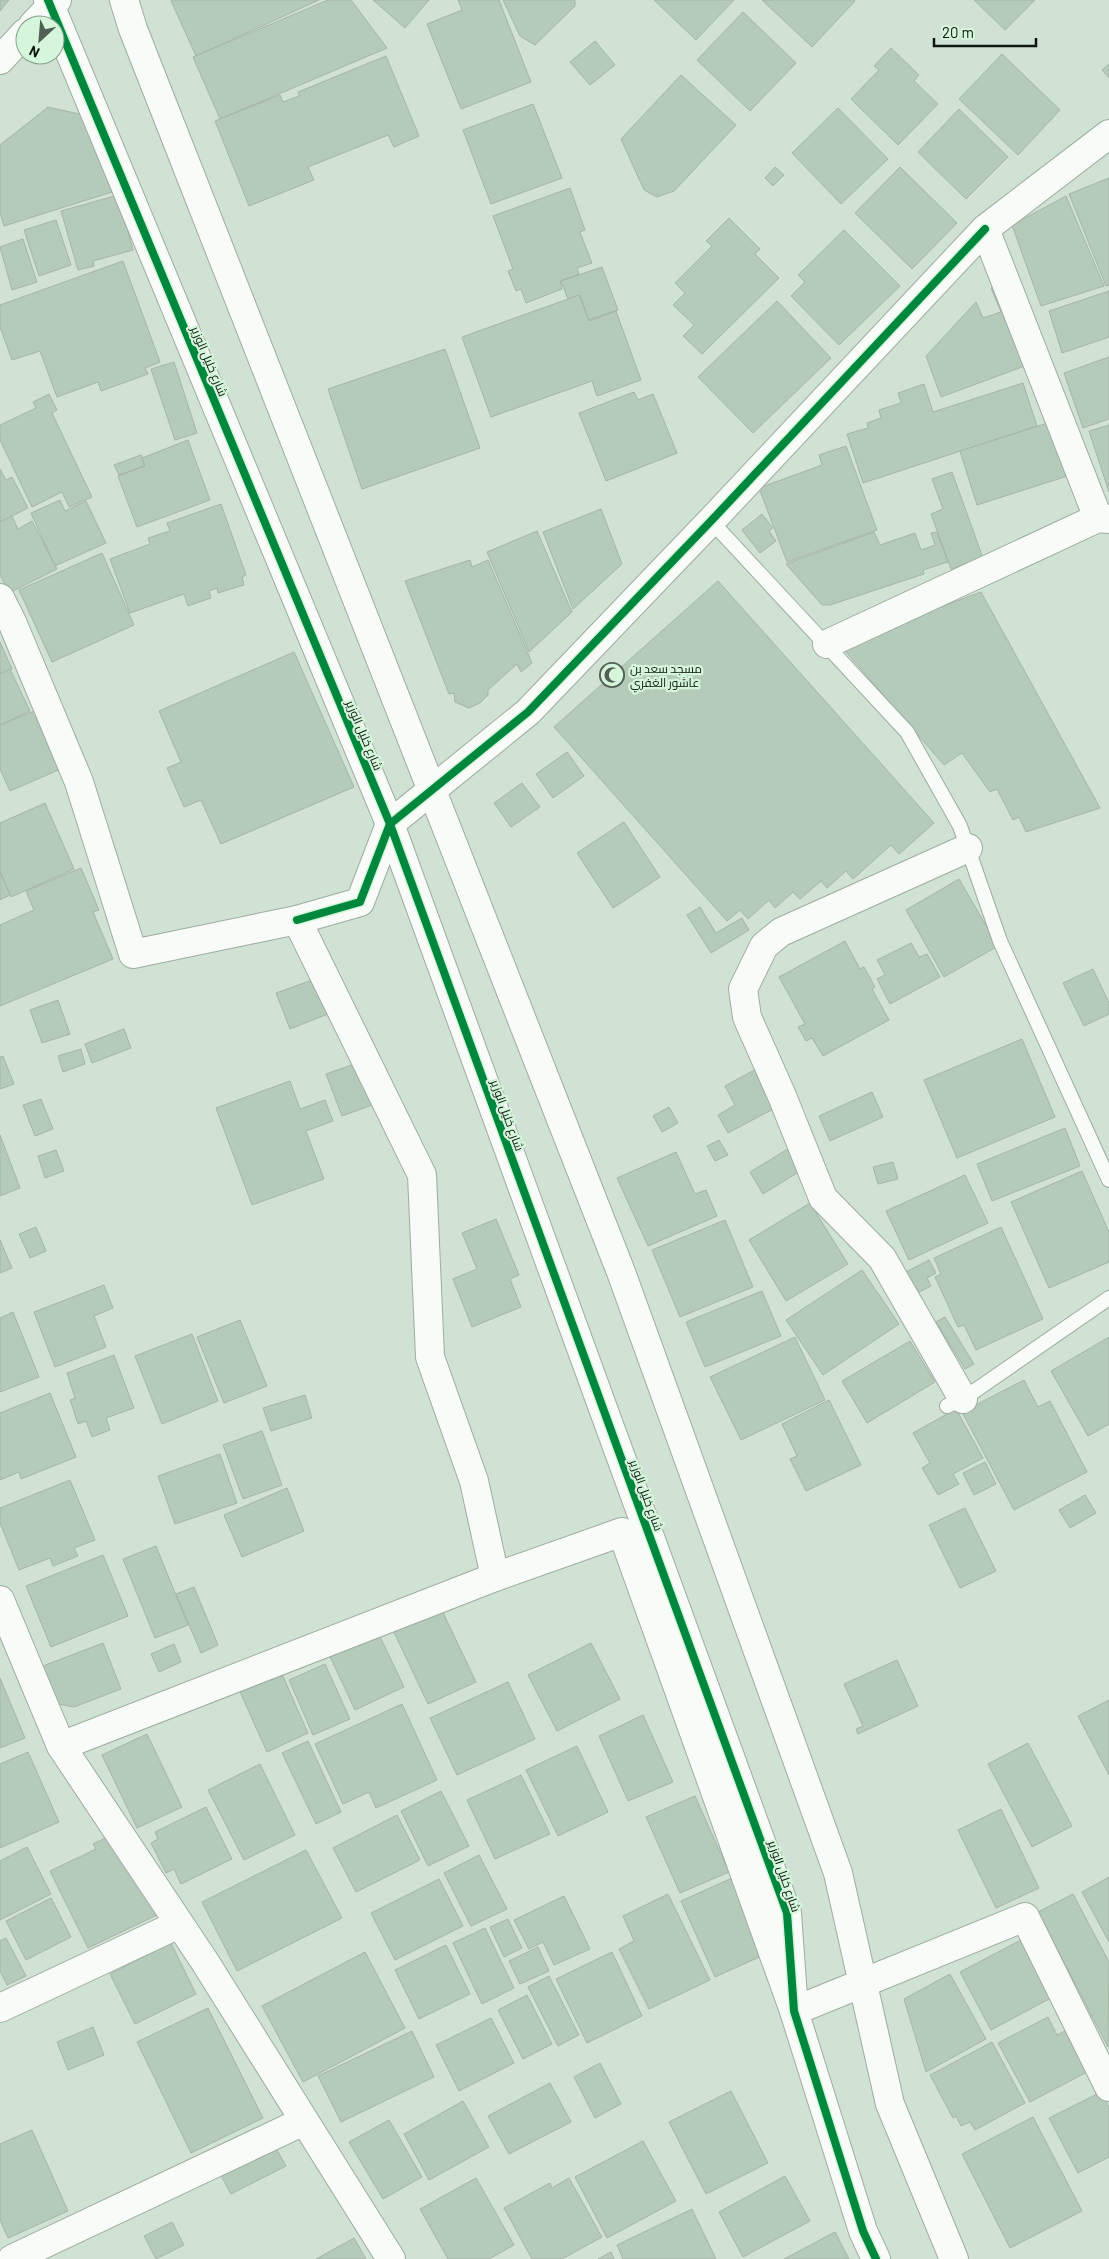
<svg xmlns="http://www.w3.org/2000/svg" width="1109" height="2259" viewBox="0 0 1109 2259" font-family="Barlow,Cairo,sans-serif">
  <style>
    .building { fill: #b5cbba; stroke: #a6b4a9 }
    .lines { fill: none; stroke-linecap: round; stroke-linejoin: round }
    .service-casing { stroke: #9eaca1; stroke-width: 16 }
    .minor-casing { stroke: #9eaca1; stroke-width: 30 }
    .tertiary-casing { stroke: #9eaca1; stroke-width: 30 }
    .service { stroke: #f8fbf8; stroke-width: 14 }
    .minor { stroke: #f8fbf8; stroke-width: 28 }
    .tertiary { stroke: #f8fbf8; stroke-width: 28 }
    .cycleway-casing { stroke: #d6f6dc; stroke-width: 11 }
    .cycleway { stroke: #00873e; stroke-width: 8 }
    .labels { text-anchor: middle; dominant-baseline: central; stroke-width: 4.5; stroke-linejoin: round; paint-order: stroke }
    .street-label { font-size: 12px; fill: #0c180f; stroke: #d6f6dc }
    .poi-label { font-size: 12px; fill: #0c180f; stroke: #d6f6dc; text-anchor: start }
  </style>
  <rect width="100%" height="100%" fill="#d0e2d3"/>
  <g class="building">
    <polygon points="0,0 9,0 0,11"/>
    <polygon points="172,0 319,0 196,56 171,1"/>
    <polygon points="328,0 351,0 387,48 220,119 193,57"/>
    <polygon points="373,0 429,0 405,28"/>
    <polygon points="458,0 499,0 531,82 461,109 427,24 462,10"/>
    <polygon points="503,0 575,0 575,6 535,45 520,36"/>
    <polygon points="654,0 734,0 696,40"/>
    <polygon points="762,0 854,0 855,1 812,47"/>
    <polygon points="974,0 1035,0 1005,30"/>
    <polygon points="743,12 796,63 750,111 697,60"/>
    <polygon points="595,41 615,65 590,85 570,62"/>
    <polygon points="891,48 919,75 914,81 938,104 898,145 851,99 879,70 874,66"/>
    <polygon points="1002,54 1060,110 1018,155 959,99"/>
    <polygon points="386,56 419,136 394,147 388,135 308,167 314,180 249,206 215,121 280,95 283,102 299,96 298,92"/>
    <polygon points="1109,64 1109,78 1102,70"/>
    <polygon points="681,75 736,125 674,191 657,197 644,190 621,139"/>
    <polygon points="533,104 562,178 491,204 463,130"/>
    <polygon points="48,107 88,116 112,192 4,226 0,213 0,145"/>
    <polygon points="838,108 888,159 841,204 792,153"/>
    <polygon points="959,109 1008,157 966,199 918,152"/>
    <polygon points="775,167 784,175 773,186 765,178"/>
    <polygon points="900,167 957,223 912,269 855,213"/>
    <polygon points="1109,178 1109,285 1106,286 1069,194"/>
    <polygon points="570,188 585,230 580,232 592,263 577,268 579,274 560,281 562,289 526,303 521,289 516,291 508,271 513,269 493,216"/>
    <polygon points="118,195 133,250 93,261 94,266 78,270 61,211"/>
    <polygon points="1066,196 1104,286 1041,306 1012,225"/>
    <polygon points="729,218 760,249 755,254 779,278 702,354 683,336 694,325 673,305 685,293 675,283 712,246 706,241"/>
    <polygon points="56,220 71,265 39,276 24,230"/>
    <polygon points="844,230 900,286 839,345 791,296 805,282 798,275"/>
    <polygon points="23,239 37,282 12,290 0,247"/>
    <polygon points="123,261 160,362 145,368 148,374 101,391 98,382 57,397 40,351 12,360 0,327 0,305"/>
    <polygon points="602,267 618,310 589,320 580,295 568,299 561,281"/>
    <polygon points="1003,284 1033,363 941,397 926,356 976,302 983,318 1001,312 991,288"/>
    <polygon points="1109,291 1109,337 1062,353 1049,311"/>
    <polygon points="579,295 589,321 616,311 641,380 597,396 592,381 491,417 462,337"/>
    <polygon points="777,301 831,358 753,433 698,377"/>
    <polygon points="445,349 480,448 362,489 328,389"/>
    <polygon points="1109,357 1109,419 1083,428 1064,373"/>
    <polygon points="174,362 197,433 175,440 151,369"/>
    <polygon points="1023,383 1037,426 863,483 847,434 868,428 867,423 881,418 879,410 901,403 898,393 924,384 933,412"/>
    <polygon points="634,392 638,400 653,394 677,453 606,481 579,413"/>
    <polygon points="49,394 57,410 52,413 92,497 69,507 62,492 32,507 0,440 0,425 36,408 33,402"/>
    <polygon points="1054,421 1077,473 977,505 960,451"/>
    <polygon points="1109,425 1109,492 1089,431"/>
    <polygon points="188,440 210,500 137,527 118,476 145,466 142,458"/>
    <polygon points="846,446 877,530 787,562 759,488 822,465 819,455"/>
    <polygon points="141,455 144,466 119,475 114,465"/>
    <polygon points="0,469 6,480 12,477 28,508 0,522"/>
    <polygon points="952,472 983,558 951,569 931,514 943,509 932,479"/>
    <polygon points="60,500 65,511 86,501 106,543 55,566 31,513"/>
    <polygon points="221,504 246,575 242,577 244,585 218,593 217,588 209,591 211,598 188,606 184,594 130,613 110,559 150,544 148,538 170,531 167,523"/>
    <polygon points="601,509 622,564 573,609 543,532"/>
    <polygon points="762,514 773,528 769,531 776,541 760,553 742,530"/>
    <polygon points="12,516 18,529 32,521 57,569 9,593 0,575 0,522"/>
    <polygon points="537,531 572,612 529,652 487,552"/>
    <polygon points="874,532 880,545 915,533 921,550 935,545 931,533 937,532 948,562 923,570 924,574 830,605 822,605 786,564"/>
    <polygon points="102,553 134,625 52,662 19,590"/>
    <polygon points="470,560 472,567 488,560 532,663 521,672 517,664 488,690 488,695 480,703 469,708 455,702 454,693 449,694 405,581"/>
    <polygon points="718,581 934,823 899,854 891,845 853,879 846,871 827,888 821,881 800,899 793,892 775,908 769,900 748,919 740,910 727,921 554,727"/>
    <polygon points="981,592 1100,808 1026,832 1019,817 1013,820 997,789 990,792 962,753 944,765 846,652 859,637"/>
    <polygon points="0,642 12,669 0,674"/>
    <polygon points="294,652 354,787 221,844 201,800 184,807 167,768 181,762 159,711"/>
    <polygon points="10,669 30,711 0,725 0,674"/>
    <polygon points="37,710 63,768 10,791 0,769 0,725"/>
    <polygon points="567,752 584,776 553,798 536,774"/>
    <polygon points="522,783 540,807 511,827 494,803"/>
    <polygon points="45,803 74,869 11,897 0,871 0,823"/>
    <polygon points="624,822 660,877 613,908 577,853"/>
    <polygon points="81,868 99,910 93,912 113,959 0,1006 0,925 34,910 26,891"/>
    <polygon points="0,872 10,895 0,900"/>
    <polygon points="959,879 998,946 944,977 906,910"/>
    <polygon points="700,907 716,933 742,918 749,930 711,953 687,915"/>
    <polygon points="845,941 860,969 864,967 875,987 872,989 889,1020 823,1056 812,1038 806,1041 798,1027 805,1024 779,977"/>
    <polygon points="911,943 919,957 927,954 940,977 890,1004 877,979 885,975 877,960"/>
    <polygon points="1093,969 1109,1003 1109,1014 1084,1026 1063,983"/>
    <polygon points="315,979 328,1014 290,1029 276,993"/>
    <polygon points="58,1000 70,1034 42,1043 30,1010"/>
    <polygon points="124,1029 131,1048 92,1063 85,1044"/>
    <polygon points="1022,1039 1055,1117 957,1158 924,1080"/>
    <polygon points="81,1049 85,1064 63,1072 58,1056"/>
    <polygon points="3,1056 14,1084 0,1089 0,1057"/>
    <polygon points="360,1062 375,1104 342,1116 326,1074"/>
    <polygon points="756,1069 777,1107 728,1133 718,1115 735,1105 725,1086"/>
    <polygon points="290,1081 300,1109 325,1100 333,1121 306,1131 324,1179 252,1205 216,1108"/>
    <polygon points="872,1092 883,1117 830,1141 819,1116"/>
    <polygon points="41,1099 53,1129 35,1136 23,1105"/>
    <polygon points="669,1107 678,1123 662,1132 653,1116"/>
    <polygon points="1065,1128 1080,1166 992,1201 977,1164"/>
    <polygon points="0,1135 20,1188 0,1196"/>
    <polygon points="719,1140 728,1155 715,1161 707,1146"/>
    <polygon points="791,1147 805,1168 763,1194 750,1172"/>
    <polygon points="56,1150 64,1171 45,1178 38,1156"/>
    <polygon points="676,1152 695,1194 706,1190 717,1216 648,1246 617,1178"/>
    <polygon points="893,1162 898,1179 878,1184 873,1167"/>
    <polygon points="1082,1171 1109,1232 1109,1262 1049,1288 1011,1202"/>
    <polygon points="965,1175 988,1223 909,1260 886,1211"/>
    <polygon points="810,1203 848,1264 786,1301 749,1240"/>
    <polygon points="496,1219 519,1275 510,1279 521,1307 472,1327 453,1279 477,1269 462,1233"/>
    <polygon points="725,1220 753,1287 680,1317 652,1250"/>
    <polygon points="36,1227 46,1251 30,1258 19,1234"/>
    <polygon points="1001,1227 1043,1319 976,1350 964,1325 958,1327 935,1277 941,1274 934,1258"/>
    <polygon points="0,1240 12,1268 0,1273"/>
    <polygon points="929,1260 936,1273 927,1278 931,1286 913,1295 902,1274"/>
    <polygon points="862,1270 899,1324 823,1375 786,1320"/>
    <polygon points="104,1285 113,1308 94,1316 106,1347 55,1367 34,1312"/>
    <polygon points="762,1291 781,1336 705,1367 686,1322"/>
    <polygon points="13,1312 39,1377 0,1392 0,1318"/>
    <polygon points="945,1317 974,1364 965,1369 936,1322"/>
    <polygon points="240,1320 267,1386 224,1403 197,1337"/>
    <polygon points="192,1334 218,1401 162,1424 135,1356"/>
    <polygon points="795,1337 825,1400 741,1440 710,1377"/>
    <polygon points="1109,1337 1109,1424 1088,1436 1051,1371"/>
    <polygon points="910,1341 935,1382 867,1423 842,1381"/>
    <polygon points="114,1355 134,1408 106,1418 110,1430 92,1437 86,1421 78,1424 70,1400 75,1398 67,1373"/>
    <polygon points="1024,1380 1038,1407 1050,1401 1087,1472 1014,1510 962,1412"/>
    <polygon points="50,1393 76,1457 21,1479 19,1472 0,1480 0,1413"/>
    <polygon points="305,1395 312,1418 271,1431 263,1408"/>
    <polygon points="829,1400 861,1465 806,1491 790,1459 797,1456 782,1424"/>
    <polygon points="956,1409 983,1458 953,1474 959,1484 938,1495 922,1468 930,1463 913,1433"/>
    <polygon points="262,1431 282,1485 243,1499 223,1445"/>
    <polygon points="220,1454 237,1503 175,1524 158,1476"/>
    <polygon points="985,1462 996,1484 974,1495 963,1473"/>
    <polygon points="70,1480 95,1540 74,1548 78,1556 53,1566 50,1558 19,1570 0,1523 0,1508"/>
    <polygon points="287,1488 304,1531 242,1557 224,1515"/>
    <polygon points="1085,1495 1096,1513 1070,1528 1059,1510"/>
    <polygon points="965,1508 996,1571 960,1588 929,1525"/>
    <polygon points="156,1546 188,1625 155,1638 123,1559"/>
    <polygon points="103,1555 128,1616 51,1647 26,1586"/>
    <polygon points="194,1587 218,1645 201,1653 176,1594"/>
    <polygon points="439,1604 476,1682 428,1704 391,1626"/>
    <polygon points="375,1626 404,1687 355,1710 326,1648"/>
    <polygon points="103,1643 121,1689 74,1707 58,1704 35,1669"/>
    <polygon points="591,1643 620,1699 557,1731 528,1675"/>
    <polygon points="174,1644 181,1662 159,1672 151,1654"/>
    <polygon points="897,1660 918,1706 858,1734 856,1729 863,1726 844,1684"/>
    <polygon points="325,1664 350,1719 313,1735 289,1680"/>
    <polygon points="282,1674 308,1733 267,1752 240,1692"/>
    <polygon points="0,1678 25,1738 0,1748"/>
    <polygon points="508,1682 535,1739 457,1775 430,1718"/>
    <polygon points="1109,1700 1109,1775 1078,1716"/>
    <polygon points="402,1704 437,1780 376,1808 369,1792 343,1804 315,1744"/>
    <polygon points="643,1715 673,1782 628,1801 599,1736"/>
    <polygon points="147,1734 182,1807 137,1828 102,1755"/>
    <polygon points="308,1741 341,1812 316,1824 282,1753"/>
    <polygon points="1028,1743 1072,1826 1032,1847 988,1764"/>
    <polygon points="577,1746 608,1812 558,1836 526,1770"/>
    <polygon points="28,1752 59,1822 0,1848 0,1764"/>
    <polygon points="260,1764 295,1835 244,1860 208,1790"/>
    <polygon points="521,1775 550,1834 495,1859 467,1800"/>
    <polygon points="441,1791 469,1846 428,1866 401,1811"/>
    <polygon points="695,1796 729,1872 680,1893 646,1817"/>
    <polygon points="206,1807 232,1859 181,1884 174,1869 166,1873 151,1843 158,1839 155,1832"/>
    <polygon points="1001,1809 1039,1888 996,1908 958,1830"/>
    <polygon points="397,1815 420,1860 356,1892 333,1848"/>
    <polygon points="109,1836 161,1913 88,1948 50,1871 96,1849 93,1844"/>
    <polygon points="27,1847 51,1894 0,1920 0,1861"/>
    <polygon points="306,1850 342,1918 237,1971 202,1902"/>
    <polygon points="479,1855 507,1909 471,1926 444,1873"/>
    <polygon points="1109,1877 1109,1942 1082,1892"/>
    <polygon points="732,1878 766,1954 715,1977 681,1901"/>
    <polygon points="439,1879 463,1926 395,1960 371,1913"/>
    <polygon points="668,1894 710,1980 649,2009 619,1949 634,1941 623,1916"/>
    <polygon points="1073,1894 1109,1962 1108,2047 1038,1912"/>
    <polygon points="564,1896 590,1949 554,1965 543,1942 529,1949 514,1920"/>
    <polygon points="51,1898 71,1937 26,1960 6,1921"/>
    <polygon points="508,1919 522,1948 504,1957 490,1927"/>
    <polygon points="485,1928 514,1988 482,2004 453,1943"/>
    <polygon points="6,1938 26,1976 7,1985 0,1971 0,1941"/>
    <polygon points="1021,1940 1051,1998 991,2030 960,1972"/>
    <polygon points="171,1943 196,1994 135,2024 110,1974"/>
    <polygon points="446,1945 470,1994 419,2019 395,1970"/>
    <polygon points="538,1947 549,1971 520,1984 509,1961"/>
    <polygon points="365,1952 405,2028 303,2082 262,2006"/>
    <polygon points="612,1952 642,2016 587,2043 556,1979"/>
    <polygon points="950,1974 986,2039 926,2072 904,1999"/>
    <polygon points="549,1976 579,2035 558,2046 528,1987"/>
    <polygon points="527,1995 552,2044 523,2059 498,2010"/>
    <polygon points="208,2008 263,2118 191,2153 137,2042"/>
    <polygon points="1048,2017 1057,2035 1067,2030 1089,2071 1030,2102 998,2043"/>
    <polygon points="491,2018 514,2063 459,2091 436,2045"/>
    <polygon points="93,2027 104,2055 68,2070 57,2042"/>
    <polygon points="412,2031 434,2077 341,2122 318,2076"/>
    <polygon points="992,2042 1025,2103 975,2130 970,2122 961,2126 956,2116 953,2118 930,2075"/>
    <polygon points="600,2063 621,2104 595,2118 574,2077"/>
    <polygon points="550,2083 571,2122 509,2154 488,2116"/>
    <polygon points="731,2091 768,2163 706,2194 669,2122"/>
    <polygon points="1101,2092 1109,2107 1109,2157 1078,2173 1049,2118"/>
    <polygon points="463,2101 489,2147 429,2180 404,2134"/>
    <polygon points="1033,2117 1082,2211 1010,2248 962,2154"/>
    <polygon points="389,2120 422,2177 383,2199 349,2142"/>
    <polygon points="32,2130 68,2211 8,2238 0,2220 0,2144"/>
    <polygon points="272,2141 286,2166 231,2194 218,2170"/>
    <polygon points="643,2141 676,2201 607,2238 575,2177"/>
    <polygon points="785,2176 810,2221 743,2257 719,2212"/>
    <polygon points="476,2178 514,2245 489,2259 448,2259 420,2209"/>
    <polygon points="569,2178 602,2237 562,2259 532,2259 504,2208 550,2183 552,2188"/>
    <polygon points="692,2209 716,2259 623,2259 617,2245"/>
    <polygon points="172,2222 184,2245 156,2259 144,2236"/>
    <polygon points="835,2232 849,2259 784,2259"/>
    <polygon points="354,2238 366,2259 316,2259"/>
    <polygon points="611,2252 614,2259 598,2259"/>
  </g>
  <g class="lines">
    <defs>
      <g id="service">
        <polyline points="711,521 907,732 960,826 1000,941 1109,1180"/>
        <polyline points="947,1406 963,1399 1109,1298"/>
      </g>
      <g id="minor">
        <polyline points="48,0 390,824 787,1913 794,2011 863,2231 876,2259"/>
        <polyline points="124,0 133,29 621,1272 838,1873 890,2104 954,2259"/>
        <polyline points="1098,518 985,229 1109,134"/>
        <polyline points="0,598 12,622 79,782 133,954 297,920 422,1175 430,1357 474,1481 495,1577"/>
        <polyline points="827,644 1098,518 1109,519"/>
        <polyline points="297,920 360,902 390,824 528,712 711,521 985,229"/>
        <polyline points="963,1399 882,1258 823,1198 782,1096 747,1017 743,989 764,946 781,932 968,848"/>
        <polyline points="0,1600 61,1746 205,1962 391,2259"/>
        <polyline points="61,1746 495,1577 622,1532 794,2011 1025,1917 1109,2087"/>
        <polyline points="0,2008 179,1924"/>
        <polyline points="12,2259 304,2121"/>
      </g>
      <g id="tertiary">
        <polyline points="33,25 57,0"/>
        <polyline points="0,60 25,33"/>
      </g>
    </defs>
    <use href="#service" class="service-casing"/>
    <use href="#minor" class="minor-casing"/>
    <use href="#tertiary" class="tertiary-casing"/>
    <use href="#service" class="service"/>
    <use href="#minor" class="minor"/>
    <use href="#tertiary" class="tertiary"/>
    <defs>
      <g id="cycleway">
        <polyline points="48,0 390,824 787,1913 794,2011 863,2231 876,2259"/>
        <polyline points="297,920 360,902 390,824 528,712 711,521 985,229"/>
      </g>
    </defs>
    <use href="#cycleway" class="cycleway-casing"/>
    <use href="#cycleway" class="cycleway"/>
  </g>
  <defs>
    <symbol id="mosque-ring" viewBox="-11 -11 22 22"><circle r="9.5" fill="#d6f6dc" stroke="#515f54" stroke-width="1.5"/><path d="M3.5-4.9A6 6 0 1 0 3.5 4.9A5 5 0 1 1 3.5-4.9Z" fill="#515f54"/></symbol>
  </defs>
  <g fill-rule="evenodd">
    <use href="#mosque-ring" x="598" y="661" width="28" height="28"/>
  </g>
  <g class="labels">
    <g class="street-label">
      <text transform="translate(210 361) rotate(67)">شارع خليل الوزير</text>
      <text transform="translate(365 735) rotate(67)">شارع خليل الوزير</text>
      <text transform="translate(508 1115) rotate(70)">شارع خليل الوزير</text>
      <text transform="translate(647 1495) rotate(70)">شارع خليل الوزير</text>
      <text transform="translate(785 1876) rotate(71)">شارع خليل الوزير</text>
    </g>
    <g class="poi-label">
      <text x="630" y="668">مسجد سعد بن<tspan x="630" dy="14">عاشور الغفري</tspan></text>
    </g>
  </g>
  <g transform="translate(40 40) rotate(206)"><circle r="24" fill="#d6f6dc" stroke="#859d8a"/>
  <path d="M0-4L9 19L0 12L-9 19Z" fill="#515f54"/>
  <text y="-8" font-size="14" font-weight="bold" text-anchor="middle" fill="#0c180f">N</text>
  </g>
  <path d="M934 38v8h102v-8" fill="none" stroke="#0c180f" stroke-width="2.5"/>
  <text x="942" y="38" font-size="15" fill="#0c180f" stroke="#d6f6dc" stroke-width="4" paint-order="stroke">20 m</text>
</svg>
